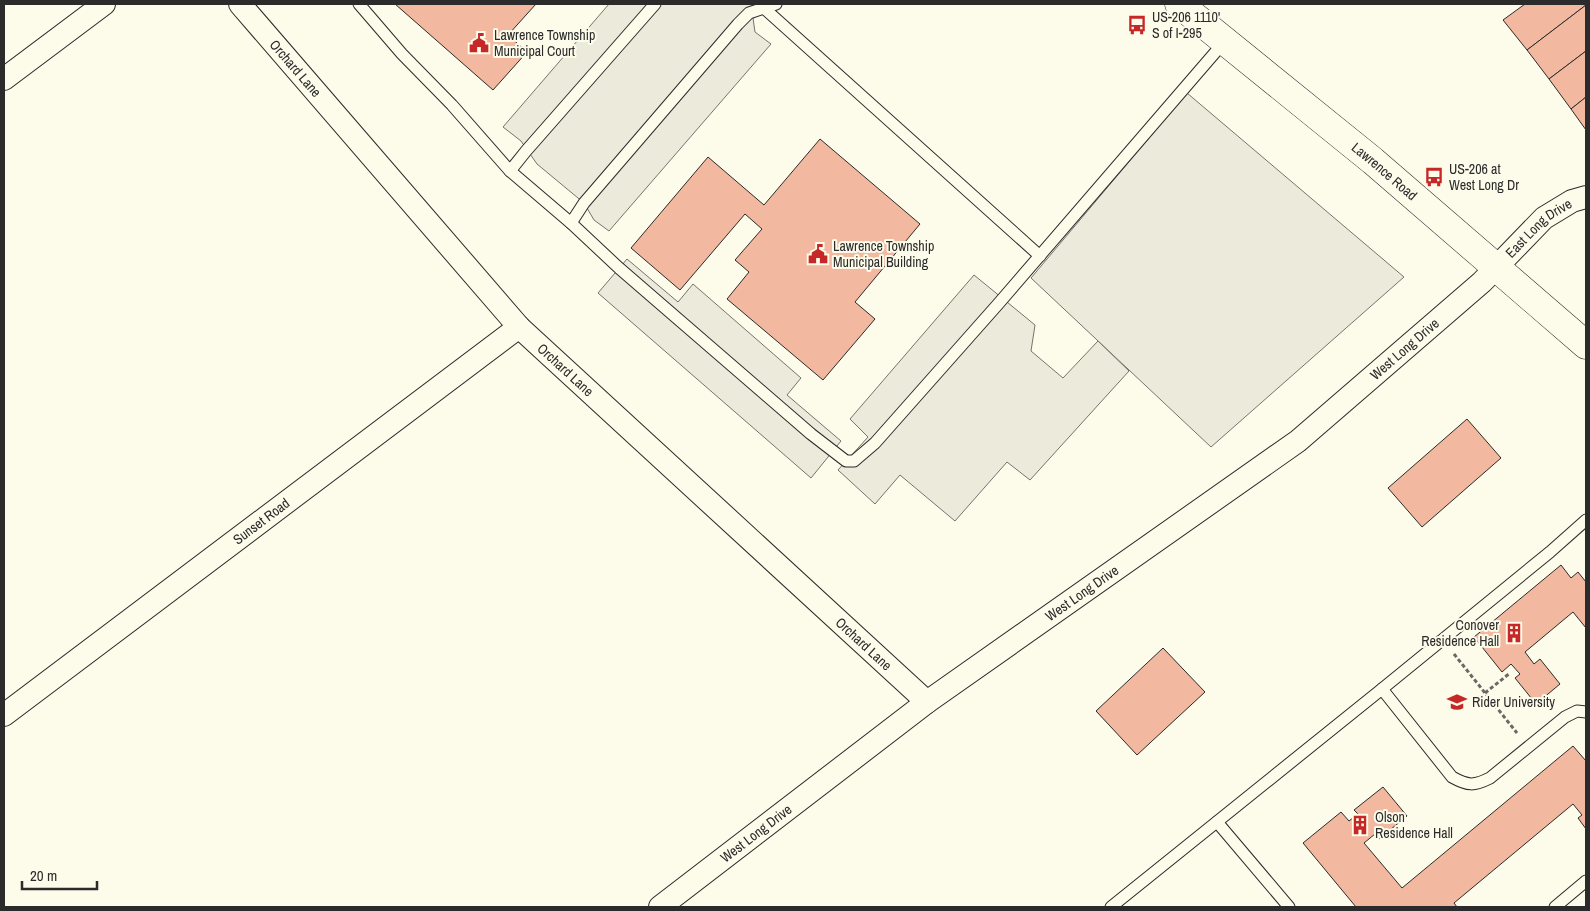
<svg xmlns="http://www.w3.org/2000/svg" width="1590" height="911" viewBox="0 0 1590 911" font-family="'Archivo Narrow',sans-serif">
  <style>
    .green { fill: #ecebdb; stroke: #74746e }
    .parking { fill: #eceadb; stroke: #74746e }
    .building { fill: #f2b8a0; stroke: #2b2b2b }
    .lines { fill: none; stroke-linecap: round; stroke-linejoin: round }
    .lane-casing { stroke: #2b2b2b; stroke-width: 13 }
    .street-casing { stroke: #2b2b2b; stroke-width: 24 }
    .primary-casing { stroke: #2b2b2b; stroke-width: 29 }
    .path { stroke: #6a6964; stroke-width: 3; stroke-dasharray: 4 2.5; stroke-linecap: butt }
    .lane { stroke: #fdfbea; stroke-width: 11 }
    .street { stroke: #fdfbea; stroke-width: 22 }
    .primary { stroke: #fdfbea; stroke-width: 28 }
    .labels { text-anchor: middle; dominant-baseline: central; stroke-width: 4; stroke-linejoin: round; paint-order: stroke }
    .poi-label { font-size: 14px; fill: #2b2b2b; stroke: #fdfbea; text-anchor: start }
    .street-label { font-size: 14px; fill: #2b2b2b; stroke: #fdfbea }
  </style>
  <rect width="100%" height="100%" fill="#fdfbea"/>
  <polygon class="green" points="1187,93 1404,277 1211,447 1031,278"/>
  <g class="parking">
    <polygon points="609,4 751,4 755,32 771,44 609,231 594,220 584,203 537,164 521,141 503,127"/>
    <polygon points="627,259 678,302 693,284 801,378 787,395 841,441 811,478 598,293"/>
    <polygon points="974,275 1035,325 1031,351 1063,378 1098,341 1129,371 1030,480 1007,462 955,521 900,475 875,504 838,470 868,437 850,419"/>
  </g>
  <g class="building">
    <polygon points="395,4 536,4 508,35 527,52 493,90"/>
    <polygon points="1525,4 1586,4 1586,5 1527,50 1503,20"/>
    <polygon points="1586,5 1586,51 1549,79 1527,50"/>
    <polygon points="1586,51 1586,97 1571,109 1549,79"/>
    <polygon points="1586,97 1586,130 1571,109"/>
    <polygon points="820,139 920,224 855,302 875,319 823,380 727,299 749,272 735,260 762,229 745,214 680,290 631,248 708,157 764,205"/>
    <polygon points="1467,419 1501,458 1422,527 1388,488"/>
    <polygon points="1561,565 1571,578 1578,572 1586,582 1586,628 1573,612 1525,652 1534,664 1540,659 1560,684 1536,704 1515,678 1520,674 1511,664 1502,672 1474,637"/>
    <polygon points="1163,648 1205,692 1137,755 1096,711"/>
    <polygon points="1573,746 1586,761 1586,829 1578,818 1582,815 1573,804 1454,903 1457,907 1356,907 1303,843 1341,812 1349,821 1358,814 1354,810 1383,787 1407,816 1379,839 1375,834 1364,843 1402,888"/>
  </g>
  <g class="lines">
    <defs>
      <g id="lane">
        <polyline points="359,4 402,54 452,105 510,171 571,223 619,268 811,434 846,461 854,461 875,443 999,303 1225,41"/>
        <polyline points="765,9 1040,256"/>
        <polyline points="510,171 526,151 655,4"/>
        <polyline points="571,223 584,203 738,24 749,13 776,4"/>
        <path d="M1382,689L1452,777C1468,786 1474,786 1490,778L1565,717L1577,711L1586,712"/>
        <polyline points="1217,822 1289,907"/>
        <polyline points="1111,907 1382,689 1550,552 1586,520"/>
        <polyline points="1555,907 1586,881"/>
      </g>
      <g id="street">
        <path id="s1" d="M240,4L519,327L927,702"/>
        <polyline points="4,79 104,4"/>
        <path id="s2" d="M4,715L519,327"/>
        <path id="s3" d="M660,907L927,702L1298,441L1482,282L1544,218L1572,201L1586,197"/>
      </g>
      <g id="primary">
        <path id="s4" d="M1179,4L1373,161L1586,345"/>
      </g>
    </defs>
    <use href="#lane" class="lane-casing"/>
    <use href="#street" class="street-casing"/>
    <use href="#primary" class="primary-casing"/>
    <g class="path">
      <polyline points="1454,654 1517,733"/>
      <polyline points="1485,693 1510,673"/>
    </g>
    <use href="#lane" class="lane"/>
    <use href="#street" class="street"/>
    <use href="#primary" class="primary"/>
  </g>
  <defs>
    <symbol id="bus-bare" viewBox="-9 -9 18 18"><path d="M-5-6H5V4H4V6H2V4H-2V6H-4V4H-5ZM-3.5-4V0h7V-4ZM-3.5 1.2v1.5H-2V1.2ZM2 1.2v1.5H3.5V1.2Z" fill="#c62828" stroke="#fdfbea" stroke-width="2.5" paint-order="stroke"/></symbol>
    <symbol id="civic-bare" viewBox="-9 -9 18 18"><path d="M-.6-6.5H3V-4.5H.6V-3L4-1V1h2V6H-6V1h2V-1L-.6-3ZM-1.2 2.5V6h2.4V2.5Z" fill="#c62828" stroke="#fdfbea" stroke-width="2.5" paint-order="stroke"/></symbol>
    <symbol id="building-bare" viewBox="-9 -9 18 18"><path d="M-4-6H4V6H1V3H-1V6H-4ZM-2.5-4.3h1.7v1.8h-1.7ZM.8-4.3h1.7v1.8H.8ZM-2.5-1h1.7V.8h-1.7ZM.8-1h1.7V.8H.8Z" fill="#c62828" stroke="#fdfbea" stroke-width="2.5" paint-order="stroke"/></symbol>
    <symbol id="university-bare" viewBox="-9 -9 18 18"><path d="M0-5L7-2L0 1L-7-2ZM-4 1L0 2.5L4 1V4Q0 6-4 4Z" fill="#c62828" stroke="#fdfbea" stroke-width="2.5" paint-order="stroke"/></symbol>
  </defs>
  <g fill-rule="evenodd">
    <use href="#bus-bare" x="1123" y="11" width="28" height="28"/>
    <use href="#civic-bare" x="465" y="29" width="28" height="28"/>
    <use href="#bus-bare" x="1420" y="163" width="28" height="28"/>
    <use href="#civic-bare" x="804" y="240" width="28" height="28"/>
    <use href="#building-bare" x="1500" y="619" width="28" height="28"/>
    <use href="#university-bare" x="1443" y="688" width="28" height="28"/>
    <use href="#building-bare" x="1346" y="811" width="28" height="28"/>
  </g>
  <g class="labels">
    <g class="poi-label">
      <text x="1152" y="17">US-206 1110'<tspan x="1152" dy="16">S of I-295</tspan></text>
      <text x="494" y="35">Lawrence Township<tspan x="494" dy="16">Municipal Court</tspan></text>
      <text x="1449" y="169">US-206 at<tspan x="1449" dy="16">West Long Dr</tspan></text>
      <text x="833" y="246">Lawrence Township<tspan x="833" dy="16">Municipal Building</tspan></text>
      <text x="1499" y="625" text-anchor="end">Conover<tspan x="1499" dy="16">Residence Hall</tspan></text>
      <text x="1472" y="702">Rider University</text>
      <text x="1375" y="817">Olson<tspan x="1375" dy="16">Residence Hall</tspan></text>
    </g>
    <g class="street-label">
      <text stroke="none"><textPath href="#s1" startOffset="85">Orchard Lane</textPath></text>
      <text stroke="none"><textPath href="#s4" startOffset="265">Lawrence Road</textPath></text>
      <text stroke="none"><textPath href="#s3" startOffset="1112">East Long Drive</textPath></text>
      <text stroke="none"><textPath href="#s3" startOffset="931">West Long Drive</textPath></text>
      <text stroke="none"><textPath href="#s1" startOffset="490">Orchard Lane</textPath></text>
      <text stroke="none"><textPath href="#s2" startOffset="322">Sunset Road</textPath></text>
      <text stroke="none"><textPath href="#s3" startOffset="526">West Long Drive</textPath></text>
      <text stroke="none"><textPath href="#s1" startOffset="895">Orchard Lane</textPath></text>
      <text stroke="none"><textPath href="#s3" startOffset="121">West Long Drive</textPath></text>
    </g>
  </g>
  <rect width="1590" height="911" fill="none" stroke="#2b2b2b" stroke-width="10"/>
  <path d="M22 881v8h75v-8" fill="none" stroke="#2b2b2b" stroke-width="2.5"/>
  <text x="30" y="881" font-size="15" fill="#2b2b2b" stroke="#fdfbea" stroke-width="4" paint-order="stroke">20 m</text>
</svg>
